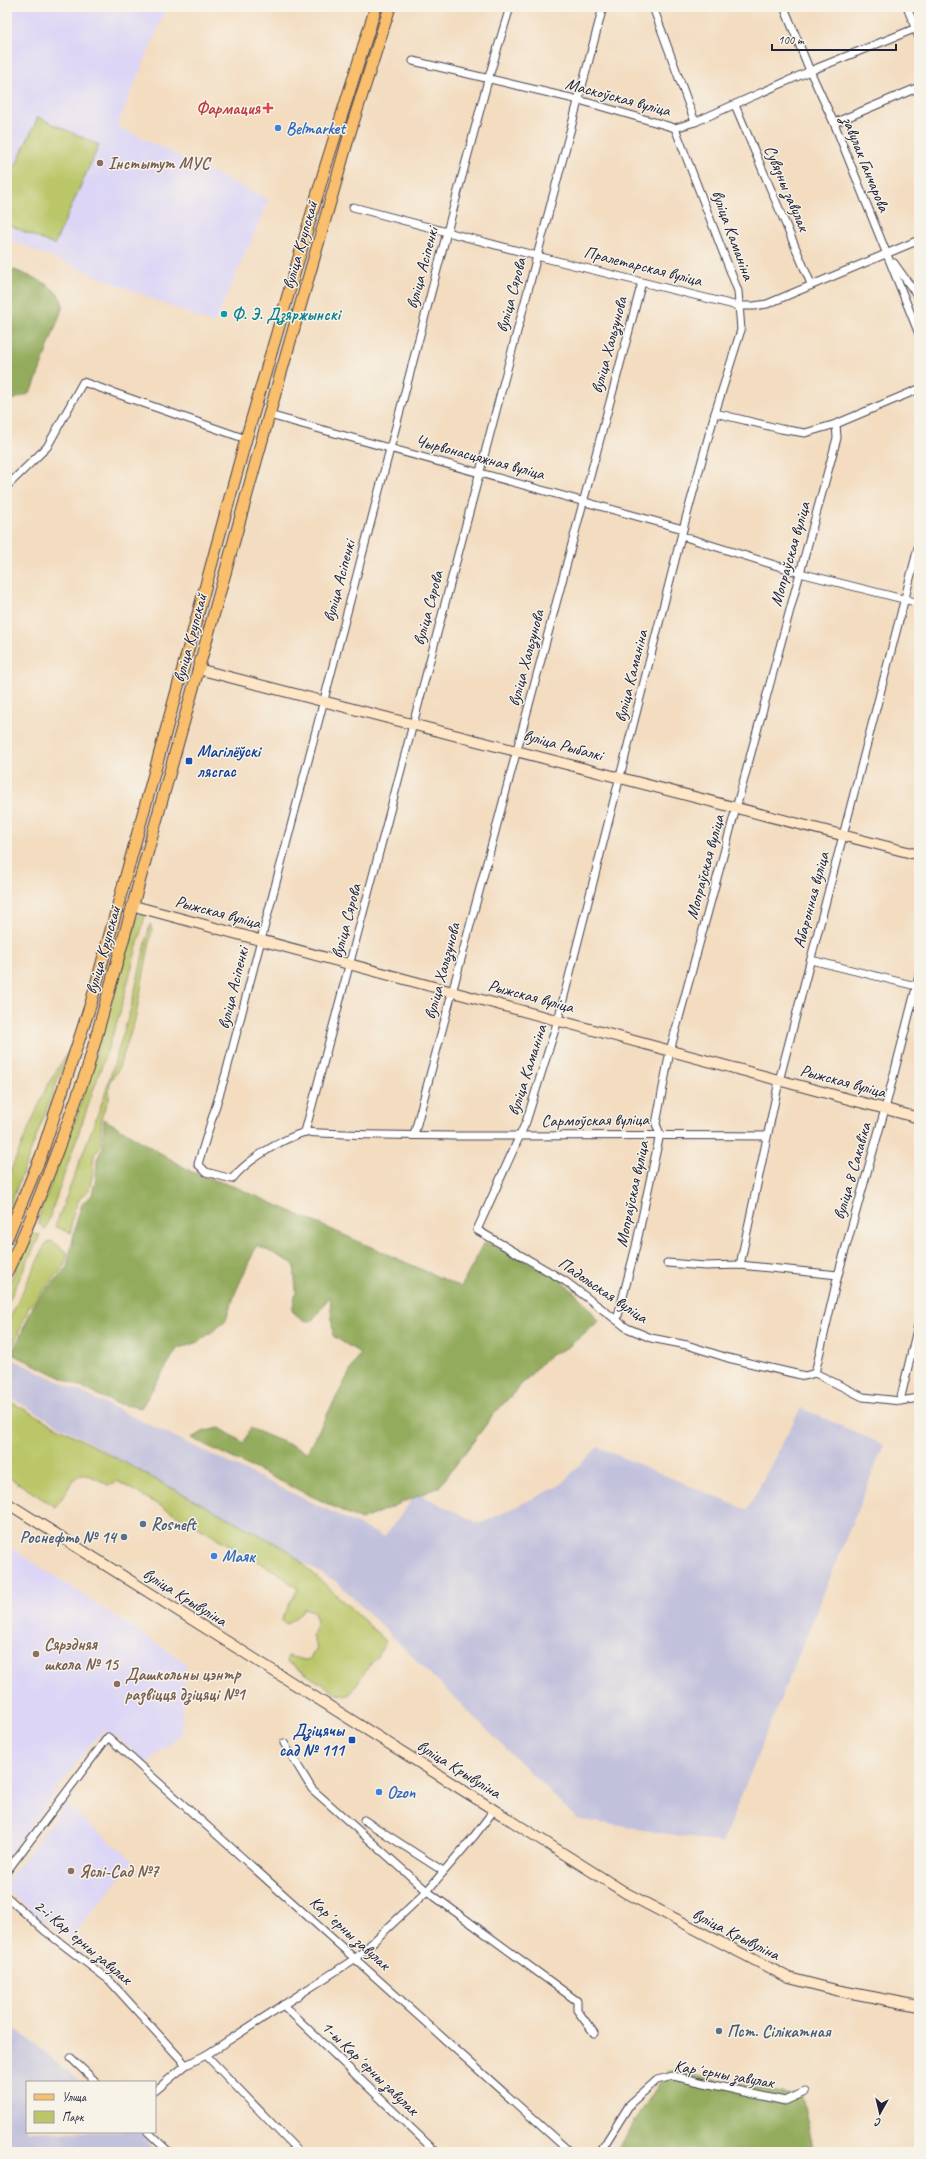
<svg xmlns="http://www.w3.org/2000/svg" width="926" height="2159" viewBox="0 0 926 2159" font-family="Caveat,sans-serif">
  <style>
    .built { fill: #dcd5f6 }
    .industrial { fill: #c2c1dc }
    .green { fill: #bac668; stroke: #6e7452 }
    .forest { fill: #93ab5c; stroke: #5a664c }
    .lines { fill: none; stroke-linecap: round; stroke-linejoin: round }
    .street-casing { stroke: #413e4f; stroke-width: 9 }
    .secondary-casing { stroke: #413e4f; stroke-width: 12 }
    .primary-casing { stroke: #413e4f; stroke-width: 13 }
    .street { stroke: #fff; stroke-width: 7 }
    .secondary { stroke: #fde5c5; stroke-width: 10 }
    .primary { stroke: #f9bf6d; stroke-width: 11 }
    .health-dot { fill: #e0444e; stroke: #f7f3e8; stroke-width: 1.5 }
    .shop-dot { fill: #3f7fe0; stroke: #f7f3e8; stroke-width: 1.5 }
    .education-dot { fill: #8d6e63; stroke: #f7f3e8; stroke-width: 1.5 }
    .culture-dot { fill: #0f9aa8; stroke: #f7f3e8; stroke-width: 1.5 }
    .transit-dot { fill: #1a4fb4; stroke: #f7f3e8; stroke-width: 1.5 }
    .service-dot { fill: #5c6f8a; stroke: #f7f3e8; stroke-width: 1.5 }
    .labels { text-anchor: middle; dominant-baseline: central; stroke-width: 3; stroke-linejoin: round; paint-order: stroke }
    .street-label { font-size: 17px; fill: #22223b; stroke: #f7f3e8 }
    .health-label { font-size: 17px; font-weight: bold; fill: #be3a42; stroke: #f7f3e8; text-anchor: end }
    .shop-label { font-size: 17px; font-weight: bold; fill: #366cbe; stroke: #f7f3e8; text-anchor: start }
    .education-label { font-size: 17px; font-weight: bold; fill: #785e54; stroke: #f7f3e8; text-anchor: start }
    .culture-label { font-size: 17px; font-weight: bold; fill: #0d838f; stroke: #f7f3e8; text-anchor: start }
    .transit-label { font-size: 17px; font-weight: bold; fill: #164399; stroke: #f7f3e8; text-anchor: start }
    .service-label { font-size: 17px; font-weight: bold; fill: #4e5e75; stroke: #f7f3e8; text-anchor: start }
  </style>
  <rect width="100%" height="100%" fill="#f7f3e8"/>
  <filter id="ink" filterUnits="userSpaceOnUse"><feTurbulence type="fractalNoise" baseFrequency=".025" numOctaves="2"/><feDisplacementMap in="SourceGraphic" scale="8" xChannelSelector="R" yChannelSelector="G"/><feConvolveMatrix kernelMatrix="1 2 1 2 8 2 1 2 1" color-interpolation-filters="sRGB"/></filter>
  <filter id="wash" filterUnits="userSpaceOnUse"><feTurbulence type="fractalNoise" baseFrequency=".012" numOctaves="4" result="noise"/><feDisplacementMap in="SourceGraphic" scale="16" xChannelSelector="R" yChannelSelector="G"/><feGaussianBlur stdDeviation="0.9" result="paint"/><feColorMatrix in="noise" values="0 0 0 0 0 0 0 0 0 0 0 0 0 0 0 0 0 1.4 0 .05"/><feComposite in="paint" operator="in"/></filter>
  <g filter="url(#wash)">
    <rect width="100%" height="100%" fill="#f3dcbf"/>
    <g class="built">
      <polygon points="7,7 167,7 117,126 269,200 214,324 7,239"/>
      <polygon points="7,1545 186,1663 181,1733 167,1748 163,1748 147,1764 118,1738 102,1732 89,1746 7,1858"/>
      <polygon points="65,1805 134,1861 69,1940 7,1891 7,1881"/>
    </g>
    <g class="industrial">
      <polygon points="12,1359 384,1537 417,1493 480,1524 559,1486 598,1447 747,1510 801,1408 884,1445 722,1843 577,1819 337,1582 7,1396 7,1368"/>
      <polygon points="7,2022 81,2082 27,2082 27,2132 142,2132 153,2152 7,2152"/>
    </g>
    <g class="green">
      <polygon points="38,117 99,145 54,245 7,224 7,184"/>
      <polygon points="141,912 146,912 119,1016 45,1230 39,1224 38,1218 78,1113 136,921"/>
      <path d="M150,924L152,930L135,1020L118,1070L110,1081L109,1099L102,1115L100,1147L94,1155L92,1177L89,1190C75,1199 71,1217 71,1233L55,1227L104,1097L131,1008Z"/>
      <polygon points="69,1050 7,1214 7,1179 47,1086"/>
      <polygon points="37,1234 40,1235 7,1305 7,1289 29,1240 33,1235"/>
      <polygon points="52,1241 68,1253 64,1267 29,1307 7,1360 7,1324 46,1243"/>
      <path d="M7,1400L288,1550L386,1641L377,1658L369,1666L349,1695L337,1694L286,1661L288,1656L304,1660L310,1659L317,1647L312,1636L317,1621L313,1611L304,1608L299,1615L287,1624L282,1621L283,1616L298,1589L278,1573L117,1481L108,1485C70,1462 77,1482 55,1507L7,1476Z"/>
    </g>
    <g class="forest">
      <path d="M7,267C25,275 60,284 63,306L34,386L28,394L7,402Z"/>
      <polygon points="104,1119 192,1172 238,1188 461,1287 485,1242 557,1276 585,1303 599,1321 568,1347 547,1357 494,1414 439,1487 361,1520 191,1438 205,1431 220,1428 244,1443 250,1428 307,1452 360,1353 333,1336 330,1296 312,1321 303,1321 292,1311 296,1292 294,1264 257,1245 236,1291 225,1322 198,1342 177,1349 141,1408 115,1403 12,1354 35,1302 67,1268 77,1219 82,1204 92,1195 96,1177 97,1159 103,1147"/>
      <polygon points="668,2070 802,2097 814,2152 615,2152"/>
    </g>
  </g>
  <g filter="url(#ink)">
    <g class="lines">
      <defs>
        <g id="street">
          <path d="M510,7L488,80L447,232L226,1073L198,1164L206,1172L232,1179C247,1160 282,1139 305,1132L603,7"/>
          <polyline points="653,7 695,122"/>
          <polyline points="784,7 810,71 834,123 919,334"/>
          <polyline points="907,7 919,38"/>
          <polyline points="413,61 579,100 675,128 695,122 810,71 919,27"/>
          <polyline points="735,105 811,284"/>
          <polyline points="834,123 919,87"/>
          <polyline points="675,128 738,291 741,330 715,413 683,529 558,1020 526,1122 477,1230 565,1281 627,1328 651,1338 687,1345 728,1358 805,1376 815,1373"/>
          <polyline points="353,207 537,256 738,306 754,306 767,304 919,240"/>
          <polyline points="894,263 919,298"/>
          <polyline points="715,413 781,429 805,433 836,424 919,389"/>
          <polyline points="269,415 683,529"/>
          <polyline points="7,486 47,447 83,382 246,439"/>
          <polyline points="682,536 800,573 919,603"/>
          <polyline points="811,960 916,986"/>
          <path d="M305,1132C357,1136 410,1135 463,1136C564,1136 665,1135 766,1136"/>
          <polyline points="414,1135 642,282"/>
          <polyline points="667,1263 705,1266 740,1265 838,1275"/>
          <polyline points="740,1265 779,1081 919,544"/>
          <polyline points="617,1320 636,1246 660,1134 656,1124 670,1051 800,573 837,438 836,424"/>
          <polyline points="815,1373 838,1275 885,1109 919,976"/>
          <polyline points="815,1373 863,1397 900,1401 919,1398"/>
          <polyline points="900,1401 919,1321"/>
          <polyline points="284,1743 312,1789 427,1891 577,2001 577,2010 594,2033"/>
          <polyline points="364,1820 443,1871"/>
          <polyline points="7,1871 108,1737 570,2152"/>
          <polyline points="7,1897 45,1931 109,1980 186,2065"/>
          <polyline points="283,2005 436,2152"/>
          <polyline points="206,2055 299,2152"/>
          <polyline points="71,2058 96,2082"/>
          <polyline points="155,2091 186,2065 206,2055 356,1958 427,1891 475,1835 494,1810"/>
          <polyline points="148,2132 169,2152"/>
          <polyline points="600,2152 630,2104 657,2080 673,2076 785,2101 805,2092"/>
        </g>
        <g id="secondary">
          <polyline points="198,669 919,855"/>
          <polyline points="134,906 919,1118"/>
          <polyline points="7,1503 626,1893 789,1978 836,1990 919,2006"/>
        </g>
        <g id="primary">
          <polyline points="7,1238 41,1156 91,1003 246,439 326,165 376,7"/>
          <path d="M7,1272C38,1206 62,1138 87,1070L269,415L351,129L390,7"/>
        </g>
      </defs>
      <use href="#street" class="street-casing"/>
      <use href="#secondary" class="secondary-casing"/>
      <use href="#primary" class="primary-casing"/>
      <use href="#street" class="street"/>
      <use href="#secondary" class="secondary"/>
      <use href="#primary" class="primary"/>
    </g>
  </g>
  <path class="health-dot" d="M266 102h4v4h4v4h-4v4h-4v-4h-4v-4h4z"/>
  <g class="shop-dot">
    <circle cx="278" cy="128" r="4"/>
    <circle cx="214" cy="1556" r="4"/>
    <circle cx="379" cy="1792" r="4"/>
  </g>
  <g class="education-dot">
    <circle cx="100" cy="163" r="4"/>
    <circle cx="36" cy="1654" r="4"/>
    <circle cx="117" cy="1684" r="4"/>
    <circle cx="71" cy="1871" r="4"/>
  </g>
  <circle class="culture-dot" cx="224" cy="314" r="4"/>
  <g class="transit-dot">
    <rect x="185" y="757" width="8" height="8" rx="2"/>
    <rect x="348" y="1736" width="8" height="8" rx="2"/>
  </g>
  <g class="service-dot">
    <circle cx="143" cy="1524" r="4"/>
    <circle cx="124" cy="1537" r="4"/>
    <circle cx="719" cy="2031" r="4"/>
  </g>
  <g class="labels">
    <g class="street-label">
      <text transform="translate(618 97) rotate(15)">Маскоўская вуліца</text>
      <text transform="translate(866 164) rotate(68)">завулак Ганчарова</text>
      <text transform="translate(787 188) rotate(67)">Сувязны завулак</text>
      <text transform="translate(733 235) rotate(70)">вуліца Каманіна</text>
      <text transform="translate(300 245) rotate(-74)">вуліца Крупскай</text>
      <text transform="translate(643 266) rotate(14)">Пралетарская вуліца</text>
      <text transform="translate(422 268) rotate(-75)">вуліца Асіпенкі</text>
      <text transform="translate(511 295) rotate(-75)">вуліца Сярова</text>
      <text transform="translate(609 345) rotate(-75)">вуліца Хальзунова</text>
      <text transform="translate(480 457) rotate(15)">Чырвонасцяжная вуліца</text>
      <text transform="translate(790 554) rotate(-74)">Мопраўская вуліца</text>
      <text transform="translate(339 581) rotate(-75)">вуліца Асіпенкі</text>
      <text transform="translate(428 608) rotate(-75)">вуліца Сярова</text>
      <text transform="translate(190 638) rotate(-75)">вуліца Крупскай</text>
      <text transform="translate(526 658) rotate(-75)">вуліца Хальзунова</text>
      <text transform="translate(631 676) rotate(-76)">вуліца Каманіна</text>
      <text transform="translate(563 745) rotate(15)">вуліца Рыбалкі</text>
      <text transform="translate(705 867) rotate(-75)">Мопраўская вуліца</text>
      <text transform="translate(811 900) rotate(-75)">Абаронная вуліца</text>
      <text transform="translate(218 912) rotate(15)">Рыжская вуліца</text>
      <text transform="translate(346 921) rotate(-75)">вуліца Сярова</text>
      <text transform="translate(103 950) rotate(-74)">вуліца Крупскай</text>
      <text transform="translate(442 971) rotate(-75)">вуліца Хальзунова</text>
      <text transform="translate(233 988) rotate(-76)">вуліца Асіпенкі</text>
      <text transform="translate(531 996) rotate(15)">Рыжская вуліца</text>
      <text transform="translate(527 1070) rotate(-72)">вуліца Каманіна</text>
      <text transform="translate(843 1081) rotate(15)">Рыжская вуліца</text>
      <text transform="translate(595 1120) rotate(-1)">Сармоўская вуліца</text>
      <text transform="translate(852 1171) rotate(-74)">вуліца 8 Сакавіка</text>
      <text transform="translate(632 1194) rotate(-78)">Мопраўская вуліца</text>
      <text transform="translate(603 1290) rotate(34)">Падольская вуліца</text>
      <text transform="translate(185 1597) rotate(32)">вуліца Крывуліна</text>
      <text transform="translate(459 1769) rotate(32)">вуліца Крывуліна</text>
      <text transform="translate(350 1933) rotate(42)">Карʼерны завулак</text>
      <text transform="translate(736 1934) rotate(27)">вуліца Крывуліна</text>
      <text transform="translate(83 1942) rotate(40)">2-і Карʼерны завулак</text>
      <text transform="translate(370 2068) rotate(44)">1-ы Карʼерны завулак</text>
      <text transform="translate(724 2074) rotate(10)">Карʼерны завулак</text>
    </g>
    <g class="health-label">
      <text x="260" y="108">Фармация</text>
    </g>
    <g class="shop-label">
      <text x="286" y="128">Belmarket</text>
      <text x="222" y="1556">Маяк</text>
      <text x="387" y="1792">Ozon</text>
    </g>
    <g class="education-label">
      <text x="108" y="163">Інстытут МУС</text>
      <text x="44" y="1644">Сярэдняя<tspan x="44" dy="20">школа № 15</tspan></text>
      <text x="125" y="1674">Дашкольны цэнтр<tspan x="125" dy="20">развіцця дзіцяці №1</tspan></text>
      <text x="79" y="1871">Яслі-Сад №7</text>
    </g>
    <g class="culture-label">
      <text x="232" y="314">Ф. Э. Дзяржынскі</text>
    </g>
    <g class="transit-label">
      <text x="197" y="751">Магілёўскі<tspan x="197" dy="20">лясгас</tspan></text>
      <text x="344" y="1730" text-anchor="end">Дзіцячы<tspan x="344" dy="20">сад № 111</tspan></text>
    </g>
    <g class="service-label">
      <text x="151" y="1524">Rosneft</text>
      <text x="116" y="1537" text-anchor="end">Роснефть № 14</text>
      <text x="727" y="2031">Пст. Сілікатная</text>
    </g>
  </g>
  <rect width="926" height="2159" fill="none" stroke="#f7f3e8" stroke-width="24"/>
  <rect x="26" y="2081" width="130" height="52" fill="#f7f3e8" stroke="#a29fa3"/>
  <rect x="34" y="2094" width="20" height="6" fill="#f9bf6d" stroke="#a29fa3"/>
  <text x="62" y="2101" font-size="12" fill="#22223b">Улица</text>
  <rect x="34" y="2111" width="20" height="12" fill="#bac668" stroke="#a29fa3"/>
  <text x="62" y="2121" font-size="12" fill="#22223b">Парк</text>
  <g transform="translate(880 2113) rotate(188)" stroke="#f7f3e8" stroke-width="3" paint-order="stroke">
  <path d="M0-3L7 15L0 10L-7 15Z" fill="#22223b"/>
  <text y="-6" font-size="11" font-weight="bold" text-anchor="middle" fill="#22223b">С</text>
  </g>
  <path d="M772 44v6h124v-6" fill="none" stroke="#22223b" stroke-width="2"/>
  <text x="778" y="44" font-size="12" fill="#22223b" stroke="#f7f3e8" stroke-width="3" paint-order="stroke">100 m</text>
</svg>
